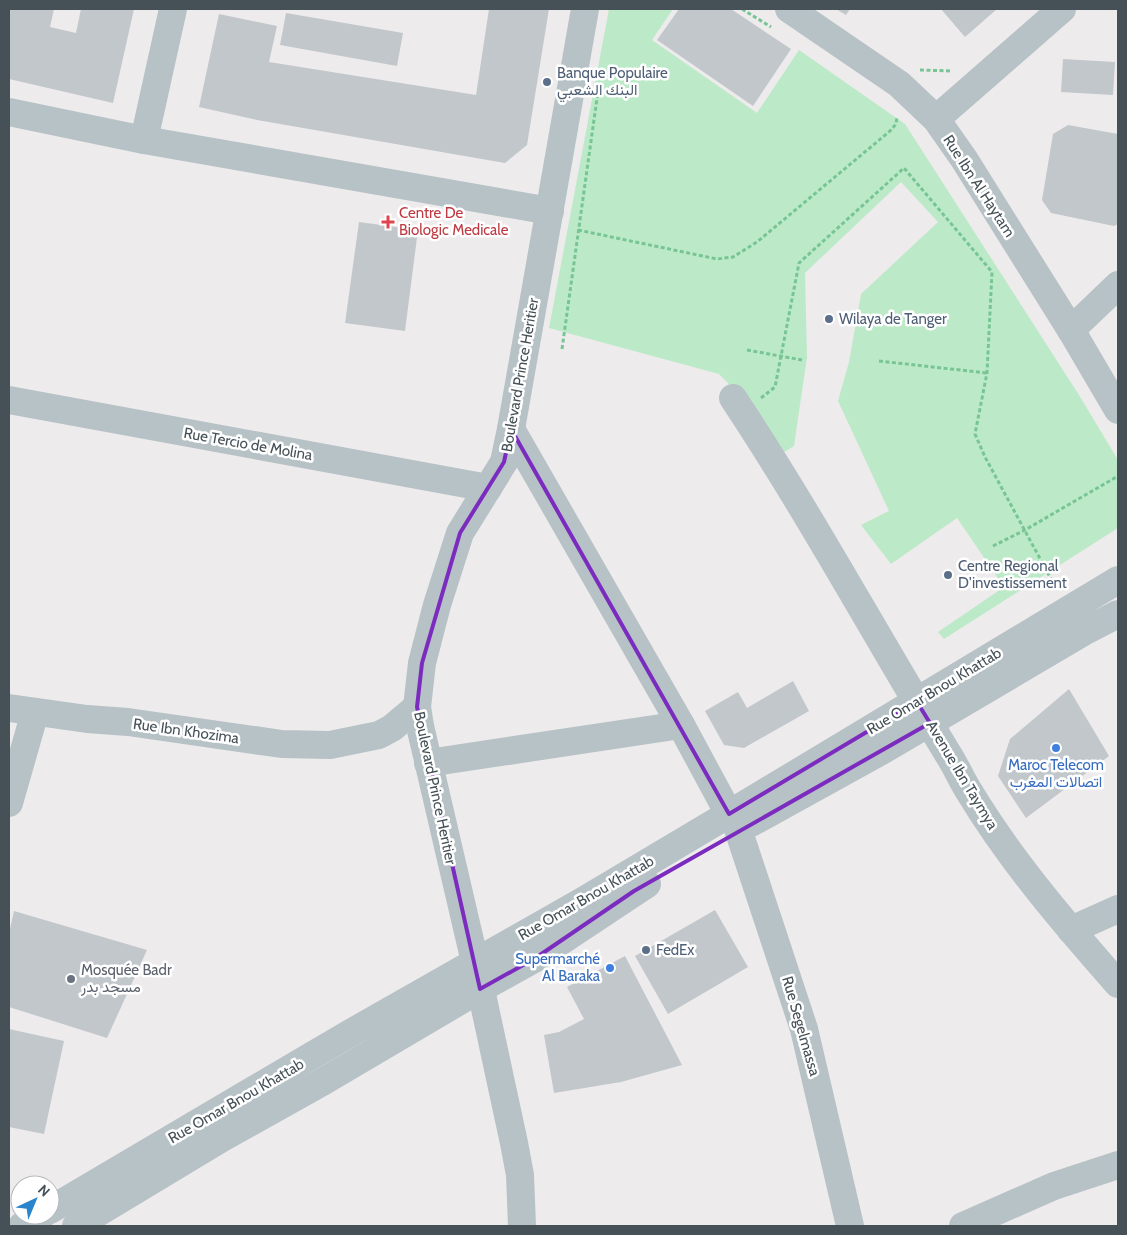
<svg xmlns="http://www.w3.org/2000/svg" width="1127" height="1235" viewBox="0 0 1127 1235" font-family="Cabin,Vazirmatn,sans-serif">
  <style>
    .green { fill: #bceac8 }
    .building { fill: #c2c7cb }
    .lines { fill: none; stroke-linecap: round; stroke-linejoin: round }
    .path { stroke: #77c594; stroke-width: 3; stroke-dasharray: 4 2.5; stroke-linecap: butt }
    .minor { stroke: #b7c2c7; stroke-width: 28 }
    .marked { fill: none; stroke: #7b2cbf; stroke-width: 4; stroke-linejoin: round }
    .service-dot { fill: #5c6f8a; stroke: #fff; stroke-width: 2 }
    .health-dot { fill: #e0444e; stroke: #fff; stroke-width: 2 }
    .shop-dot { fill: #3f7fe0; stroke: #fff; stroke-width: 2 }
    .worship-dot { fill: #6b7280; stroke: #fff; stroke-width: 2 }
    .labels { text-anchor: middle; dominant-baseline: central; stroke-width: 5; stroke-linejoin: round; paint-order: stroke }
    .service-label { font-size: 15px; fill: #4e5e75; stroke: #fff; text-anchor: start }
    .street-label { font-size: 15px; fill: #455157; stroke: #fff }
    .health-label { font-size: 15px; fill: #be3a42; stroke: #fff; text-anchor: start }
    .shop-label { font-size: 15px; fill: #366cbe; stroke: #fff }
    .worship-label { font-size: 15px; fill: #5b616d; stroke: #fff; text-anchor: start }
  </style>
  <rect width="100%" height="100%" fill="#eeebec"/>
  <polygon class="green" points="609,9 673,9 652,40 757,113 799,50 905,124 1079,395 1118,460 1118,528 944,639 938,632 1004,587 957,518 891,564 861,525 889,511 838,401 849,362 861,294 938,222 901,182 805,273 807,357 794,446 776,457 742,397 719,374 549,328"/>
  <g class="building">
    <polygon points="9,9 54,9 50,27 76,33 81,9 134,9 113,103 9,79"/>
    <polygon points="489,9 549,9 527,145 505,163 257,120 199,107 219,14 277,26 269,62 476,95"/>
    <polygon points="679,9 731,9 791,49 753,106 657,40"/>
    <polygon points="836,9 850,9 846,15"/>
    <polygon points="941,9 997,9 965,37"/>
    <polygon points="286,13 403,33 397,66 280,45"/>
    <polygon points="1063,59 1115,62 1113,95 1061,92"/>
    <polygon points="1068,125 1118,134 1118,224 1114,226 1051,213 1042,200 1053,134"/>
    <polygon points="359,222 418,230 405,331 345,323"/>
    <polygon points="793,681 809,711 744,748 724,745 705,711 738,692 747,708"/>
    <polygon points="1069,689 1109,756 1026,818 998,776 1010,739"/>
    <polygon points="715,910 748,967 668,1014 635,956"/>
    <polygon points="14,911 147,950 107,1038 9,1007 9,933"/>
    <polygon points="625,956 682,1065 621,1082 554,1093 544,1035 559,1032 584,1019 567,987"/>
    <polygon points="9,1029 64,1041 44,1134 9,1127"/>
  </g>
  <g class="lines">
    <g class="path">
      <polyline points="742,9 771,27"/>
      <polyline points="920,70 952,71"/>
      <polyline points="578,230 717,259 733,257 757,242 890,131 896,124 897,117"/>
      <polyline points="562,349 598,91"/>
      <polyline points="747,350 802,360"/>
      <polyline points="879,361 987,373"/>
      <polyline points="761,398 775,387 799,263 904,168 992,272 987,373 975,434 985,457 1057,590"/>
      <polyline points="993,546 1025,530 1118,476"/>
    </g>
    <g class="minor">
      <polyline points="789,9 899,84 936,119 964,159 1071,330 1118,410"/>
      <polyline points="9,112 144,140 550,211"/>
      <polyline points="936,119 1062,9"/>
      <polyline points="144,140 173,9"/>
      <polyline points="1071,330 1118,285"/>
      <path d="M733,398C810,514 876,636 948,754C956,766 962,781 970,793C1011,861 1066,925 1118,984"/>
      <polyline points="9,400 488,488"/>
      <polyline points="511,429 681,725 729,814"/>
      <polyline points="9,708 87,719 128,722 282,744 330,745 379,735 392,728 417,707"/>
      <polyline points="428,763 681,725"/>
      <polyline points="9,803 35,712"/>
      <polyline points="751,823 885,749 1087,630 1118,614"/>
      <polyline points="738,829 804,1029 850,1226"/>
      <polyline points="1071,930 1118,909"/>
      <polyline points="50,1210 347,1035 583,901 729,814 1118,580"/>
      <polyline points="22,1226 42,1215"/>
      <polyline points="76,1226 222,1138 324,1081 480,989 534,959 647,884"/>
      <polyline points="522,1226 520,1175 514,1143 475,962 420,726 417,707 422,663 437,605 460,533 504,462 511,429 585,9"/>
      <polyline points="963,1226 1054,1186 1118,1165"/>
    </g>
  </g>
  <path class="marked" d="M511,429L729,814L917,702L930,723L634,891L534,959L480,989L417,707L422,663L460,533L504,462Z"/>
  <g class="service-dot">
    <circle cx="547" cy="82" r="5"/>
    <circle cx="829" cy="319" r="5"/>
    <circle cx="948" cy="575" r="5"/>
    <circle cx="646" cy="950" r="5"/>
  </g>
  <path class="health-dot" d="M385.5 214.5h5v5h5v5h-5v5h-5v-5h-5v-5h5z"/>
  <g class="shop-dot">
    <circle cx="1056" cy="748" r="5"/>
    <circle cx="610" cy="968" r="5"/>
  </g>
  <circle class="worship-dot" cx="71" cy="979" r="5"/>
  <g class="labels">
    <g class="service-label">
      <text x="557" y="73">Banque Populaire<tspan x="557" dy="17">البنك الشعبي</tspan></text>
      <text x="839" y="319">Wilaya de Tanger</text>
      <text x="958" y="566">Centre Regional<tspan x="958" dy="17">D'investissement</tspan></text>
      <text x="656" y="950">FedEx</text>
    </g>
    <g class="street-label">
      <text transform="translate(979 186) rotate(57)">Rue Ibn Al Haytam</text>
      <text transform="translate(520 375) rotate(-80)">Boulevard Prince Heritier</text>
      <text transform="translate(248 444) rotate(10)">Rue Tercio de Molina</text>
      <text transform="translate(934 691) rotate(-31)">Rue Omar Bnou Khattab</text>
      <text transform="translate(186 731) rotate(8)">Rue Ibn Khozima</text>
      <text transform="translate(962 775) rotate(59)">Avenue Ibn Taymya</text>
      <text transform="translate(435 788) rotate(78)">Boulevard Prince Heritier</text>
      <text transform="translate(586 898) rotate(-30)">Rue Omar Bnou Khattab</text>
      <text transform="translate(801 1026) rotate(74)">Rue Segelmassa</text>
      <text transform="translate(236 1101) rotate(-30)">Rue Omar Bnou Khattab</text>
    </g>
    <g class="health-label">
      <text x="399" y="213">Centre De<tspan x="399" dy="17">Biologic Medicale</tspan></text>
    </g>
    <g class="shop-label">
      <text x="1056" y="765">Maroc Telecom<tspan x="1056" dy="17">اتصالات المغرب</tspan></text>
      <text x="600" y="959" text-anchor="end">Supermarché<tspan x="600" dy="17">Al Baraka</tspan></text>
    </g>
    <g class="worship-label">
      <text x="81" y="970">Mosquée Badr<tspan x="81" dy="17">مسجد بدر</tspan></text>
    </g>
  </g>
  <rect width="1127" height="1235" fill="none" stroke="#455157" stroke-width="20"/>
  <g transform="translate(35 1200) rotate(44)"><circle r="24" fill="#ffffff" stroke="#b5b9bc"/>
  <path d="M0-4L9 19L0 12L-9 19Z" fill="#2784cd"/>
  <text y="-8" font-size="14" font-weight="bold" text-anchor="middle" fill="#455157">N</text>
  </g>
</svg>
